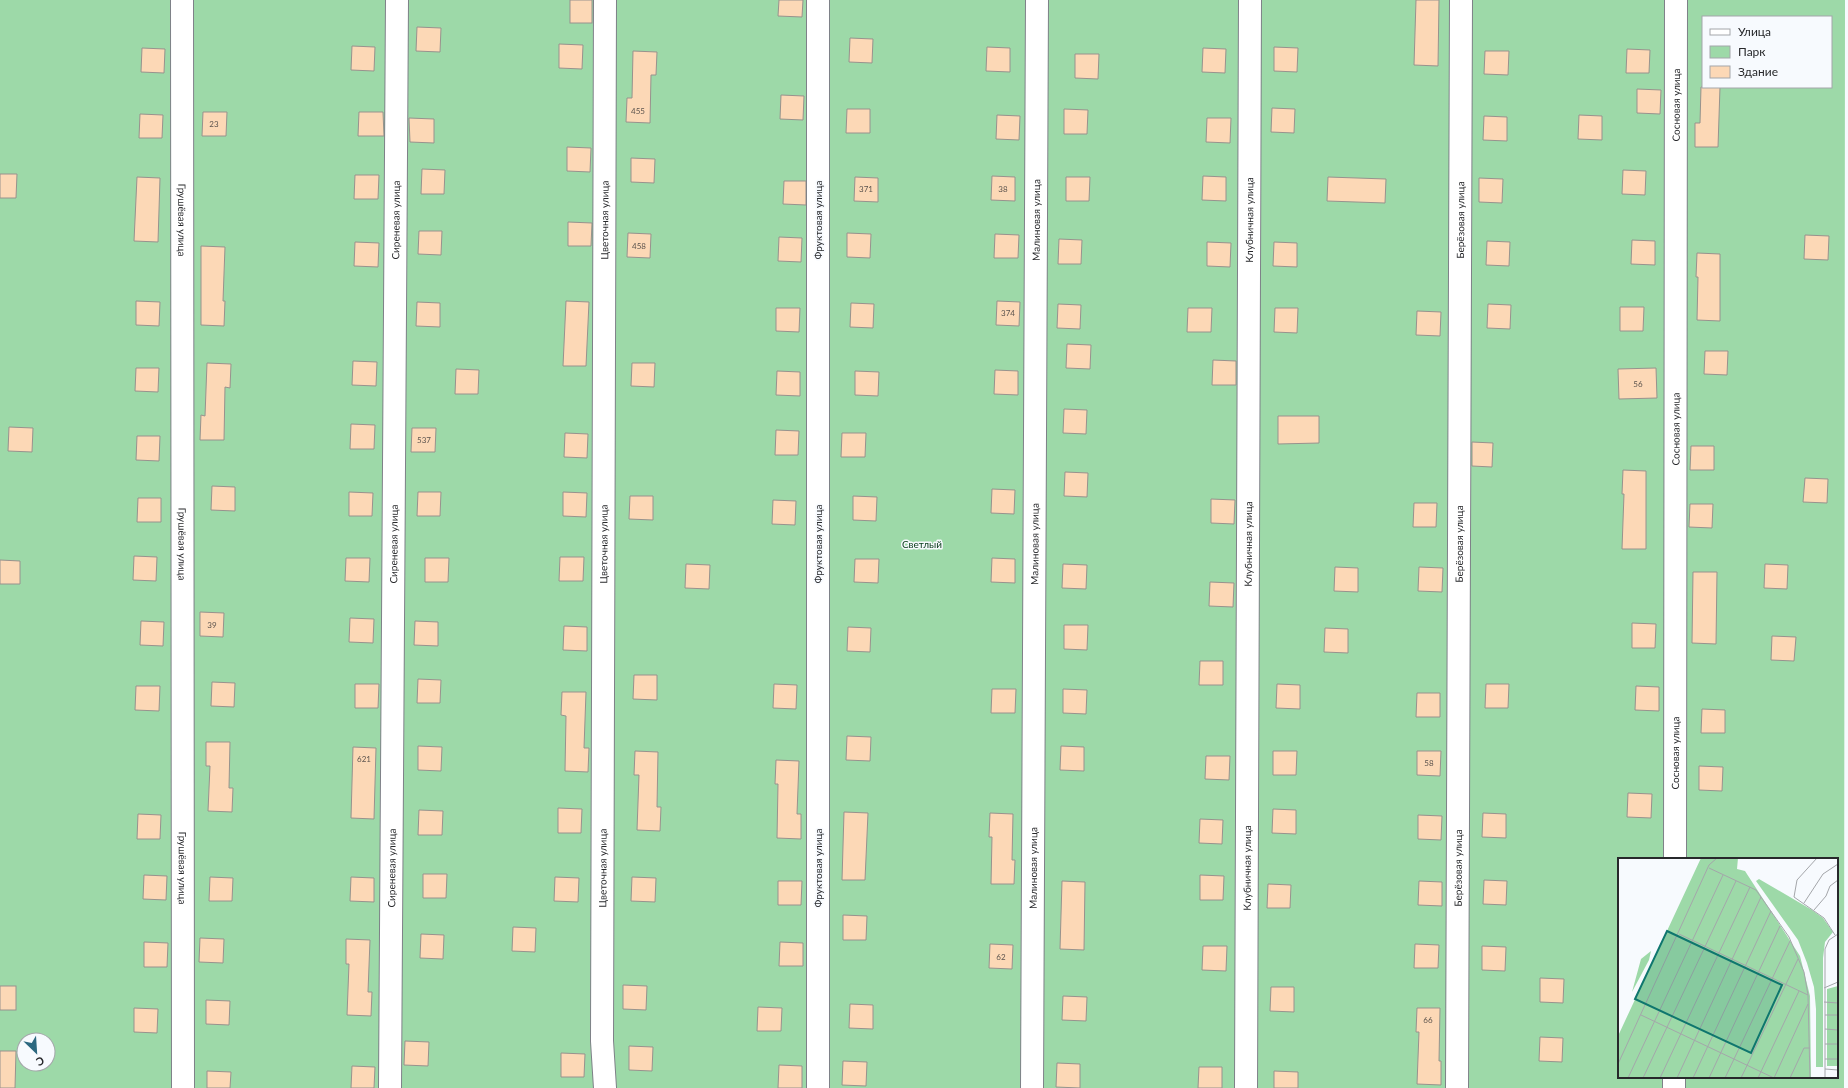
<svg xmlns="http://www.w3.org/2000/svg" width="1848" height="1088" viewBox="0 0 1848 1088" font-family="Lato,sans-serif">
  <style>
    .green { fill: #9dd9a8; fill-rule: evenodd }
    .building { fill: #fcd8b6; stroke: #98928d }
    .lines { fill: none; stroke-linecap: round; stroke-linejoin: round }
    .minor-casing { stroke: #7e8188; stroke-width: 24 }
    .minor { stroke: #fff; stroke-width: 22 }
    .labels { text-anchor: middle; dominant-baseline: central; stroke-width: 3; stroke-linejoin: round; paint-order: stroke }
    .number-label { font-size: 8px; fill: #5c544e }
    .street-label { font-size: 10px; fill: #27282b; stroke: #f7fafe }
    .park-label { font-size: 10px; fill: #043816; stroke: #f7fafe }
    .inset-road { fill: none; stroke: #a4a6aa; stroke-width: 1 }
    .view { fill: #0f766e; fill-opacity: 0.15; stroke: #0f766e; stroke-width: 2 }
    .inset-edge { fill: none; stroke: #27282b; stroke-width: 2 }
  </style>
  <rect width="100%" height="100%" fill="#f7fafe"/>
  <path class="green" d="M0,0H1845L1844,1088H0ZM1703,17H1831V87H1703ZM1619,859H1837V1077H1619ZM24,1040H48V1064H24Z"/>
  <g class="building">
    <rect x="570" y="0" width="22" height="23"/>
    <polygon points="779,0 803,0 802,17 778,16"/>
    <polygon points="1416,0 1439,0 1438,66 1414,65"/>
    <polygon points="417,27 441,28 440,52 416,51"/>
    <polygon points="850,38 873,39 872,63 849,62"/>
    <polygon points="559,44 583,45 582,69 559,68"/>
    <polygon points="352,46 375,47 374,71 351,70"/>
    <polygon points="987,47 1010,48 1010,72 986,71"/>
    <polygon points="1274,47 1298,48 1297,72 1274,71"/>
    <polygon points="142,48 165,49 164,73 141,72"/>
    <polygon points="1203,48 1226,49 1225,73 1202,72"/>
    <polygon points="1627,49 1650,50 1649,73 1626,73"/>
    <polygon points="633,51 657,52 656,75 651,75 650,123 626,122 627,98 632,98"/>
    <polygon points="1485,51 1509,51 1508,75 1484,74"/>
    <polygon points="1075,54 1099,54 1098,79 1075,78"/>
    <polygon points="1701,87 1720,87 1718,147 1695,147 1695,123 1700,123"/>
    <polygon points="1637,89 1661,90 1660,114 1637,113"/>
    <polygon points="781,95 804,96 803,120 780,119"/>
    <polygon points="1272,108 1295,109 1294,133 1271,132"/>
    <polygon points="847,109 870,109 870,133 846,133"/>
    <polygon points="1064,109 1088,110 1087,134 1064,134"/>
    <polygon points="203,112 227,112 226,136 202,136"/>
    <polygon points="359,112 383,112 384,136 358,136"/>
    <polygon points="140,114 163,115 162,138 139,138"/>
    <polygon points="997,115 1020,116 1019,140 996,139"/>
    <polygon points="1579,115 1602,116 1602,140 1578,139"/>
    <polygon points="1484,116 1507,117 1507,141 1483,140"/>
    <polygon points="409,118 434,119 434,143 410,142"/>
    <polygon points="1207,118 1231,118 1230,143 1206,142"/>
    <polygon points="567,147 591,148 590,172 567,171"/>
    <polygon points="631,158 655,159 654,183 631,182"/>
    <polygon points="422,169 445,170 444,194 421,194"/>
    <polygon points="1623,170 1646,171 1645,195 1622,194"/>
    <polygon points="0,174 17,174 16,198 0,198"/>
    <polygon points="355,175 379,175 378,199 354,199"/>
    <polygon points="992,176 1015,177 1015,201 991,200"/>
    <polygon points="1203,176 1226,177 1226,201 1202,200"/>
    <polygon points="137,177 160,178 158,242 134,241"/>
    <polygon points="855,177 878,178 878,202 854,201"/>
    <polygon points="1066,177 1090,177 1089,201 1066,201"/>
    <polygon points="1328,177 1386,179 1385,203 1327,201"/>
    <polygon points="1479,178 1503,179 1502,203 1479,202"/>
    <polygon points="784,181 806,181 806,205 783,204"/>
    <polygon points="568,222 592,223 591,246 568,246"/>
    <polygon points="419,231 442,231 441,255 418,254"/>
    <polygon points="628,233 651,234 650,258 627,257"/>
    <polygon points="847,233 871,234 870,258 847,257"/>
    <polygon points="995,234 1019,235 1018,258 994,258"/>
    <polygon points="1805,235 1829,236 1828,260 1804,259"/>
    <polygon points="779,237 802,238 801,262 778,261"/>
    <polygon points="1059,239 1082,240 1081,264 1058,264"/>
    <polygon points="1632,240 1655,241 1655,265 1631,264"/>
    <polygon points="1487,241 1510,242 1509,266 1486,265"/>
    <polygon points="355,242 379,243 378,267 354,266"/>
    <polygon points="1207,242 1231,243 1230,267 1207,266"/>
    <polygon points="1274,242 1297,243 1297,267 1273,266"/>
    <polygon points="201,246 225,247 223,301 225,301 224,326 201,325"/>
    <polygon points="1697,253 1720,254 1720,321 1697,320 1698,277 1696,277"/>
    <polygon points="136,301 160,302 159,326 136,325"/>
    <polygon points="566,301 589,302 586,366 563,366"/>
    <polygon points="997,301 1020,302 1019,326 996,325"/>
    <polygon points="417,302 440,303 440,327 416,326"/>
    <polygon points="851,303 874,304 873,328 850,327"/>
    <polygon points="1058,304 1081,305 1080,329 1057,328"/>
    <polygon points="1488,304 1511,305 1510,329 1487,328"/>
    <polygon points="1620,307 1644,307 1643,331 1620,331"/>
    <polygon points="776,308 800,308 799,332 776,331"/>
    <polygon points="1188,308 1212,308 1211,332 1187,332"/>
    <polygon points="1275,308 1298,308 1297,333 1274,332"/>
    <polygon points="1417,311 1441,312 1440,336 1416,335"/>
    <polygon points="1067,344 1091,345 1090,369 1066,368"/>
    <polygon points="1705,351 1728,351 1727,375 1704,374"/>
    <polygon points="1213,360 1236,361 1236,385 1212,385"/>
    <polygon points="353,361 377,362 376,386 352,385"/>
    <polygon points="207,363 231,364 230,388 225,387 224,440 200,440 201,415 205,416"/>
    <polygon points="632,363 655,363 654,387 631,386"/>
    <polygon points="136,368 159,368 158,392 135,391"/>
    <polygon points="1656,368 1657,398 1619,399 1618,369"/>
    <polygon points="456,369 479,370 478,394 455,394"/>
    <polygon points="995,370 1018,371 1018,395 994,394"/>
    <polygon points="777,371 800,372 800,396 776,395"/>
    <polygon points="855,371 879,372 878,396 855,395"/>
    <polygon points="1064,409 1087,410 1086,434 1063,433"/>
    <polygon points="1278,416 1319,416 1319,443 1278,444"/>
    <polygon points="351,424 375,425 374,449 350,449"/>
    <polygon points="9,427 33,428 32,452 8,451"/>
    <polygon points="412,428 436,428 435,452 411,452"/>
    <polygon points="776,430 799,431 798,455 775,455"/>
    <polygon points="565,433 588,434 587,458 564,457"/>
    <polygon points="842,433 866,433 865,457 841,457"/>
    <polygon points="137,436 160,436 159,461 136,460"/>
    <polygon points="1472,442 1493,443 1492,467 1472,466"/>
    <polygon points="1691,446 1714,446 1714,470 1690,470"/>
    <polygon points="1623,470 1646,471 1646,549 1622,549 1624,494 1622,494"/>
    <polygon points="1065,472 1088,473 1087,497 1064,496"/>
    <polygon points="1805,478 1828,479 1827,503 1803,502"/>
    <polygon points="212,486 235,487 235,511 211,510"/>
    <polygon points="992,489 1015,490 1014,514 991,513"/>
    <polygon points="349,492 373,493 372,516 349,516"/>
    <polygon points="418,492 441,492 440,516 417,516"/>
    <polygon points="563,492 587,493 586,517 563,516"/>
    <polygon points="630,496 653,496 653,520 629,519"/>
    <polygon points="853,496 877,497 876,521 853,520"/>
    <polygon points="138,498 161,498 161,522 137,522"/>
    <polygon points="1211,499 1235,500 1234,524 1211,523"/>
    <polygon points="773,500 796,501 795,525 772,524"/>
    <polygon points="1414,503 1437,503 1436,527 1413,527"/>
    <polygon points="1690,504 1713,504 1712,528 1689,527"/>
    <polygon points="134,556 157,557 156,581 133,580"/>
    <polygon points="560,557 584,557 583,581 559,581"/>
    <polygon points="346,558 370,558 369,582 345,581"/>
    <polygon points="425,558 449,558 448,582 425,582"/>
    <polygon points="992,558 1015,559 1015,583 991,582"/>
    <polygon points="855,559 879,559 878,583 854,582"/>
    <polygon points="0,560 20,561 20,584 0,584"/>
    <polygon points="686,564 710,565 709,589 685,588"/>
    <polygon points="1063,564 1087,565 1086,589 1062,588"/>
    <polygon points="1765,564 1788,565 1787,589 1764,588"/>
    <polygon points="1335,567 1358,568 1358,592 1334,591"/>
    <polygon points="1419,567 1443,568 1442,592 1418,591"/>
    <polygon points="1693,572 1717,572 1716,644 1692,643"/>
    <polygon points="1210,582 1234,583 1233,607 1209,606"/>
    <polygon points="200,612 224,613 223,637 200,636"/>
    <polygon points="350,618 374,619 373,643 349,642"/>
    <polygon points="141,621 164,622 163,646 140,645"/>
    <polygon points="415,621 438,622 438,646 414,645"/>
    <polygon points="1632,623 1656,624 1655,648 1632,648"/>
    <polygon points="1064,625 1088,625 1087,650 1064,649"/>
    <polygon points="564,626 587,627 587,651 563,650"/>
    <polygon points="848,627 871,628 870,652 847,651"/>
    <polygon points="1325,628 1348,629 1348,653 1324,652"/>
    <polygon points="1772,636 1796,637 1794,661 1771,660"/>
    <polygon points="1200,661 1223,661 1223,685 1199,685"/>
    <polygon points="634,675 657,675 657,700 633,699"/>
    <polygon points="418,679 441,680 440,703 417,703"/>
    <polygon points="212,682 235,683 234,707 211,706"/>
    <polygon points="355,684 379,684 378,708 355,708"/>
    <polygon points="774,684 797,685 796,709 773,708"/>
    <polygon points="1277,684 1300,685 1300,709 1276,708"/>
    <polygon points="1486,684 1509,684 1508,708 1485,708"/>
    <polygon points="136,686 160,686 159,711 135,710"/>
    <polygon points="1636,686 1659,687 1659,711 1635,710"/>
    <polygon points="992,689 1016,689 1015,713 991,713"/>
    <polygon points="1063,689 1087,690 1086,714 1063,713"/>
    <polygon points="562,692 586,692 584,748 589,748 588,772 565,771 566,716 561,715"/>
    <polygon points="1417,693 1440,693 1440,717 1416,717"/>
    <polygon points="1702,709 1725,710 1725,733 1701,733"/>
    <polygon points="847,736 871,737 870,761 846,760"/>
    <polygon points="206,742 230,742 229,788 233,788 232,812 208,811 210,766 206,766"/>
    <polygon points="418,746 442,747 441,771 418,770"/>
    <polygon points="1061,746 1084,747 1084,771 1060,770"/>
    <polygon points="353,747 376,748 374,819 351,818"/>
    <polygon points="635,751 658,752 657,807 661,807 660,831 637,830 639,775 634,775"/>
    <polygon points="1273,751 1297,751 1296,775 1273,775"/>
    <polygon points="1417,751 1441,751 1440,776 1417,775"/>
    <polygon points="1206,756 1230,756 1229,780 1205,779"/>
    <polygon points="776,760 799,761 797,814 801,814 801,839 777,838 778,784 775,784"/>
    <polygon points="1699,766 1723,767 1722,791 1699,790"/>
    <polygon points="1628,793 1652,794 1651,818 1627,817"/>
    <polygon points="558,808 582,809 581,833 558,833"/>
    <polygon points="1273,809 1296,810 1296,834 1272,833"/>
    <polygon points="419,810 443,811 442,835 418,835"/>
    <polygon points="844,812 868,813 865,880 842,880"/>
    <polygon points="990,813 1013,814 1012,860 1015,860 1014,884 991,884 992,837 989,837"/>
    <polygon points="1483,813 1506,814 1506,838 1482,837"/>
    <polygon points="138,814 161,815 160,839 137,839"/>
    <polygon points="1418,815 1442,816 1441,840 1418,839"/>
    <polygon points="1200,819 1223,820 1222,844 1199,843"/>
    <polygon points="423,874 447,874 446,898 423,898"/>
    <polygon points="144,875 167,876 166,900 143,899"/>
    <polygon points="1200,875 1224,876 1223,900 1200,900"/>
    <polygon points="210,877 233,878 232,901 209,901"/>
    <polygon points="351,877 374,878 374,902 350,901"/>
    <polygon points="555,877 579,878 578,902 554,901"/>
    <polygon points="632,877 656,878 655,902 631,901"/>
    <polygon points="1484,880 1507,881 1506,905 1483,904"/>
    <polygon points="778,881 802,881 801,905 778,905"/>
    <polygon points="1062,881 1085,882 1084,950 1060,949"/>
    <polygon points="1419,881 1442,882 1442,906 1418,905"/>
    <polygon points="1268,884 1291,885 1290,908 1267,908"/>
    <polygon points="843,915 867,916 866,940 843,940"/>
    <polygon points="513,927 536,928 535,952 512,951"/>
    <polygon points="421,934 444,935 443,959 420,958"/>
    <polygon points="200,938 224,939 223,963 199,962"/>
    <polygon points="346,939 370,940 368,992 372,992 371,1016 347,1015 349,964 346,964"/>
    <polygon points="144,942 168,943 167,967 144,967"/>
    <polygon points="780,942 803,943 803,966 779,966"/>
    <polygon points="990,944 1013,945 1012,969 989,968"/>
    <polygon points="1415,944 1439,945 1438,968 1414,968"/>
    <polygon points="1203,946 1227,946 1226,971 1202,970"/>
    <polygon points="1482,946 1506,947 1505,971 1482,970"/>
    <polygon points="1540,978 1564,979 1563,1003 1540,1002"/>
    <polygon points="623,985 647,986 646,1010 623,1009"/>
    <rect x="0" y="986" width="16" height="24"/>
    <polygon points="1271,987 1294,987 1294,1012 1270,1011"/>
    <polygon points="1063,996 1087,997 1086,1021 1062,1020"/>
    <polygon points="206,1000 230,1001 229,1025 206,1024"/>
    <polygon points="850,1004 873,1005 873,1029 849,1028"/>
    <polygon points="758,1007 782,1008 781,1031 757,1031"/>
    <polygon points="134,1008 158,1009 157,1033 134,1032"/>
    <polygon points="1417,1008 1440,1008 1439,1061 1441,1061 1441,1085 1417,1084 1419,1032 1416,1032"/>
    <polygon points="1540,1037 1563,1038 1562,1062 1539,1061"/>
    <polygon points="405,1041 429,1042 428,1066 404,1065"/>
    <polygon points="629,1046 653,1047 652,1071 629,1070"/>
    <polygon points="0,1051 16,1051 15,1088 0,1088"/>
    <polygon points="561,1053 585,1054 584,1077 561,1077"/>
    <polygon points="843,1061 867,1062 866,1086 842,1085"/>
    <polygon points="1057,1063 1080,1064 1080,1088 1056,1087"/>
    <polygon points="779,1065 802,1066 802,1088 778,1088"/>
    <polygon points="352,1066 375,1067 374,1088 351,1088"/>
    <polygon points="1199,1067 1222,1067 1222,1088 1198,1088"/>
    <polygon points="207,1071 231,1072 230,1088 207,1088"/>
    <polygon points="1274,1071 1298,1072 1298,1088 1274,1088"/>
  </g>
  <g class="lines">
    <defs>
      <g id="minor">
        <path id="s1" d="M182,0L183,1088"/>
        <polyline points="818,0 818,1088"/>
        <path id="s2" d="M1675,859L1676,0"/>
        <path id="s3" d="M390,1088L397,0"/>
        <path id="s4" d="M605,1088L602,1041L605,0"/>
        <path id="s5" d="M1032,1088L1037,0"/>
        <path id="s6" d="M1246,1088L1250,0"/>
        <path id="s7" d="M1457,1088L1461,0"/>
        <polyline points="1674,1088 1674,1077"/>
      </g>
    </defs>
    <use href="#minor" class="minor-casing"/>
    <use href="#minor" class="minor"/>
  </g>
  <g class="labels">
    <g class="number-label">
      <text x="638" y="111">455</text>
      <text x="214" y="124">23</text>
      <text x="866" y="189">371</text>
      <text x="1003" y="189">38</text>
      <text x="639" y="246">458</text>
      <text x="1008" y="313">374</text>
      <text x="1638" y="384">56</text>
      <text x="424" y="440">537</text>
      <text x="212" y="625">39</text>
      <text x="364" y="759">621</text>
      <text x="1429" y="763">58</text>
      <text x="1001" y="957">62</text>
      <text x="1428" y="1020">66</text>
    </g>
    <g class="street-label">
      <text stroke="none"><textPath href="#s2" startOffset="754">Сосновая улица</textPath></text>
      <text stroke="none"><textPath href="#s1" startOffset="220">Грушёвая улица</textPath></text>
      <text stroke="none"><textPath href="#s3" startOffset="868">Сиреневая улица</textPath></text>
      <text stroke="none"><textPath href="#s4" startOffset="868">Цветочная улица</textPath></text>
      <text transform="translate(818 220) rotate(-90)">Фруктовая улица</text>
      <text stroke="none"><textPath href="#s5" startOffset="868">Малиновая улица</textPath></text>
      <text stroke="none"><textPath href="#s6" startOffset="868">Клубничная улица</textPath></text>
      <text stroke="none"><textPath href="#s7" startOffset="868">Берёзовая улица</textPath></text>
      <text stroke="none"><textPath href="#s2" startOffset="430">Сосновая улица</textPath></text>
      <text stroke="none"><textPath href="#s1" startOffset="544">Грушёвая улица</textPath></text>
      <text stroke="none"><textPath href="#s3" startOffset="544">Сиреневая улица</textPath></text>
      <text stroke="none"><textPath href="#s4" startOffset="544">Цветочная улица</textPath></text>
      <text transform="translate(818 544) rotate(-90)">Фруктовая улица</text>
      <text stroke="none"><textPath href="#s5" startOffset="544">Малиновая улица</textPath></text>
      <text stroke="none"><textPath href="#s6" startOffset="544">Клубничная улица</textPath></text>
      <text stroke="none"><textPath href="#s7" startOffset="544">Берёзовая улица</textPath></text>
      <text stroke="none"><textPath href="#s2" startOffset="106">Сосновая улица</textPath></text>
      <text stroke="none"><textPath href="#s1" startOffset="868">Грушёвая улица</textPath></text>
      <text stroke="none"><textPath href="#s3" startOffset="220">Сиреневая улица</textPath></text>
      <text stroke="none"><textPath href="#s4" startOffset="220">Цветочная улица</textPath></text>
      <text transform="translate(818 868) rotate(-90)">Фруктовая улица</text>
      <text stroke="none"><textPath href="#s5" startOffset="220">Малиновая улица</textPath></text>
      <text stroke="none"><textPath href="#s6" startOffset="220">Клубничная улица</textPath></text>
      <text stroke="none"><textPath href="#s7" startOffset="220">Берёзовая улица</textPath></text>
    </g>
    <g class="park-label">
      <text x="922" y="544">Светлый</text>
    </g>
  </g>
  <g transform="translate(1618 858)">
    <rect width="220" height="220" fill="#f7fafe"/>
    <path d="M83,0H120L119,11L127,13L182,98L192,138L193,220H0V178ZM141,21L194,52L205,60L215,74L207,84L205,100V209H198V151L196,129L189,105L180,82L138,23ZM33,93L31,102L14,134L23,101ZM220,128V208H209V131Z" fill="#9dd9a8"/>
    <path class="inset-road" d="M199,0L179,22L176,39L206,60L217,77M91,10L138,32L171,79L186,114L190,137M186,45L205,16L220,6M196,52L208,38L212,28L220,22M61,76L190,137L192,220M206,130L220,124M206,144L220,145M23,157L156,220M207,157H220M207,171L220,172M207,186H220M207,201H220M0,206L91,7L99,0M207,211L220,212M10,220L105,17M25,220L118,23M42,220L132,29M59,220L143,39M75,220L153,53M91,220L162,68M107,220L172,83M123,220L180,101M140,220L181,133M156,220L190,146M172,220L186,190H192M207,220V91L211,82L220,76"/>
    <path class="view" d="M49,73L164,127L133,195L17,141Z"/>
    <rect width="220" height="220" class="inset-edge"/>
  </g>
  <rect x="1702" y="16" width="130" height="72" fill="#f7fafe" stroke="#a4a6aa"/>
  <rect x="1710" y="29" width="20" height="6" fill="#ffffff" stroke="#a4a6aa"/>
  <text x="1738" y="36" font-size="12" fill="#27282b">Улица</text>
  <rect x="1710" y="46" width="20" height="12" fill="#9dd9a8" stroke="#a4a6aa"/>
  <text x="1738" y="56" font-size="12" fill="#27282b">Парк</text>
  <rect x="1710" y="66" width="20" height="12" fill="#fcd8b6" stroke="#a4a6aa"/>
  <text x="1738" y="76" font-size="12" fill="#27282b">Здание</text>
  <g transform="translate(36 1052) rotate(155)"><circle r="19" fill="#f7fafe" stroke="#a4a6aa"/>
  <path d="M0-3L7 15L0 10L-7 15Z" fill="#2d6880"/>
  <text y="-6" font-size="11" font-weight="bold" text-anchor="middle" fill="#27282b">С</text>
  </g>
</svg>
